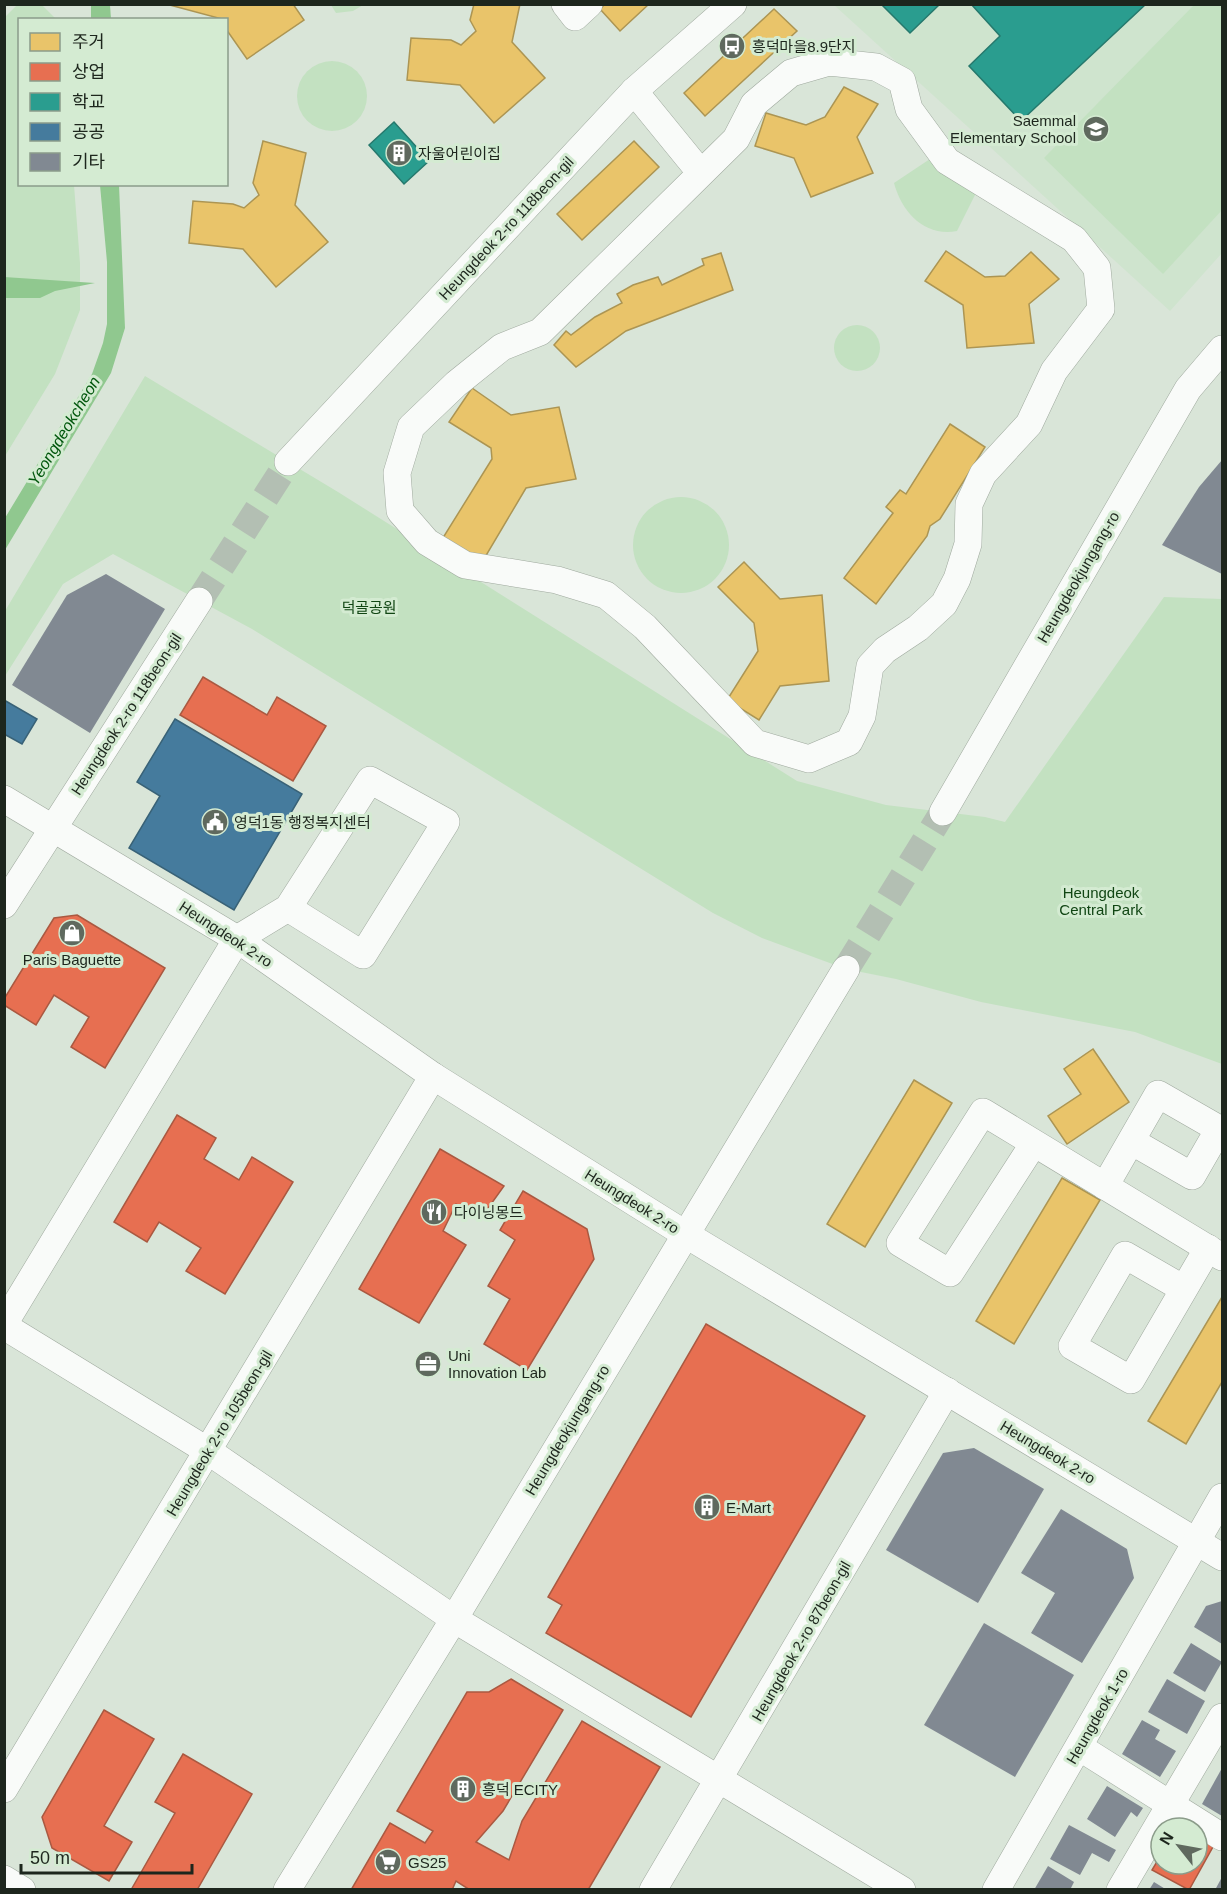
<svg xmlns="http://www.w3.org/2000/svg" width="1227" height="1894" viewBox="0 0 1227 1894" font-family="Helvetica,'Noto Sans KR',sans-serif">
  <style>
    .built { fill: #cfe4ce }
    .green { fill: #c3e1c1 }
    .water { fill: #90c88f }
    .homes { fill: #e9c46a; stroke: #ac9553; stroke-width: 1.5 }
    .shops { fill: #e76f51; stroke: #aa5941; stroke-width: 1.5 }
    .schools { fill: #2a9d8f; stroke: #26796d; stroke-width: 1.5 }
    .public { fill: #457b9d; stroke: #396277; stroke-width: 1.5 }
    .building { fill: #818992 }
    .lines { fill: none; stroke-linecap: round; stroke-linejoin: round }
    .minor-tunnel { stroke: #b3bfb3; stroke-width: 27; stroke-dasharray: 27 14; stroke-linecap: butt }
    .minor-casing { stroke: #9fa99e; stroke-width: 28 }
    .minor { stroke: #f9fbf9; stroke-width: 27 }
    .labels { text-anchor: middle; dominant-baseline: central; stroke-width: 6; stroke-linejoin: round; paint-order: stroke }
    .poi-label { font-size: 15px; fill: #1d261d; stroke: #d4ebd2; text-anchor: start }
    .street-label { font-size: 15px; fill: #1d261d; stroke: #d4ebd2 }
    .park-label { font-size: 15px; fill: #114614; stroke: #d4ebd2 }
    .water-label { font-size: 16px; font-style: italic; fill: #02570d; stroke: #d4ebd2 }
  </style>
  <rect width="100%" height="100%" fill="#d9e5d8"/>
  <polygon class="built" points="834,5 1222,5 1222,253 1170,311"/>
  <g class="green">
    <polygon points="17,5 42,5 56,19 20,20 20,184 74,185 80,263 80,310 55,374 5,456 5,17"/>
    <polygon points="331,5 363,5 353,11 336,13"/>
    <polygon points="1194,5 1222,5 1222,210 1163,274 1044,158"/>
    <circle cx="332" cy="96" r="35"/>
    <path d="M930,159L976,193L957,231C925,237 902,213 894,183Z"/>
    <circle cx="857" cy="348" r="23"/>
    <polygon points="145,376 338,492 797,781 886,805 985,817 1005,822 1164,597 1222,599 1222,1064 1135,1032 981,1002 896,979 846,969 762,938 713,913 252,629 113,554 63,584 5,676 5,611"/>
    <circle cx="681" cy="545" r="48"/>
  </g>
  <g class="water">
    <polygon points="91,5 110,5 111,19 91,19"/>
    <polygon points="100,185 119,185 125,328 111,373 5,550 5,518 92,374 103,343 107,324 107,262"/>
    <polygon points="4,277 95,283 55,291 40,298 5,298"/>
  </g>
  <g class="homes">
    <polygon points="166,4 293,4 304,20 247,59 226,29 226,20"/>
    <polygon points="474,4 520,4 512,42 545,78 494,123 460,85 407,80 411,38 451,40 461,45 476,31 470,20"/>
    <polygon points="605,4 649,4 620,31 600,9"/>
    <polygon points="774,9 797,31 705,116 684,93"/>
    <polygon points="844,87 878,104 857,137 873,173 811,197 794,158 755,146 766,113 806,125 825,117"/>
    <polygon points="263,141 306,153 295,205 328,242 276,287 243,249 189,243 193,201 233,204 244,208 259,195 253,183"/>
    <polygon points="634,141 659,167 582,240 557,214"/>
    <polygon points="946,251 985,277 1005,276 1031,252 1059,279 1029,304 1034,343 967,348 963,305 925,281"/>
    <polygon points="721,253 733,290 626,331 576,367 554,345 566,331 571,335 595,317 622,303 617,294 633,285 658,277 662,285 704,265 702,259"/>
    <polygon points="472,388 511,415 559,407 576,479 526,488 481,564 441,541 492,459 491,448 449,422"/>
    <polygon points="950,424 985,447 940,519 930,526 927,536 876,604 844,578 893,513 886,507 900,490 906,494"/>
    <polygon points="744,562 780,599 822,595 829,681 780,686 759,720 727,700 758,651 754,623 718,587"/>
    <polygon points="1093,1049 1129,1102 1067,1144 1048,1116 1081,1094 1064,1069"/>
    <polygon points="914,1080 952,1103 865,1247 827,1224"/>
    <polygon points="1062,1178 1100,1200 1014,1344 976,1321"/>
    <polygon points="1222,1297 1222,1382 1186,1444 1148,1421"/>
  </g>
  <g class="shops">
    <polygon points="203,677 267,715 277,697 326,726 293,781 180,715"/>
    <polygon points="77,915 165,968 105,1068 71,1047 89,1017 54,995 36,1025 4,1005 4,999 54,918"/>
    <polygon points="177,1115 216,1138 204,1159 239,1180 252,1157 293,1182 225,1294 186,1271 201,1248 159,1222 147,1242 114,1222"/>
    <polygon points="440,1149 504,1186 481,1218 456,1204 443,1231 466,1245 419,1323 359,1289"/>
    <polygon points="523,1191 587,1229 594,1259 527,1370 484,1344 510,1299 488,1286 515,1240 500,1230"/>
    <polygon points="706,1324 865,1416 691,1717 546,1633 562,1605 548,1597"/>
    <polygon points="511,1679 563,1710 503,1811 476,1842 509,1860 522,1821 582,1721 660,1767 588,1890 470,1890 456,1881 452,1890 351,1890 390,1823 425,1843 433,1831 397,1811 467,1692 489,1692"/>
    <polygon points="104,1710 154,1739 104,1826 132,1842 109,1881 52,1848 42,1817"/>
    <polygon points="183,1754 252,1794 197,1890 131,1890 175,1813 155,1802"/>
    <polygon points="1197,1835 1214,1845 1189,1890 1152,1870 1161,1855 1161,1864 1197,1864"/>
  </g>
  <g class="schools">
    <polygon points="881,4 940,4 910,33"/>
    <polygon points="971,4 1146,4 1021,121 969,66 1000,36"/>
    <polygon points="394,122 429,161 404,184 369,145"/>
  </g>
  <g class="public">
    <polygon points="4,700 37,719 22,744 4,734"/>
    <polygon points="175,719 302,794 234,910 129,848 160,796 137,782"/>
  </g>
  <g class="building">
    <polygon points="1222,460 1222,574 1162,545 1199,487"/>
    <polygon points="106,574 165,609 90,733 12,685 67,595"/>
    <polygon points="974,1448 1044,1489 978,1603 886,1550 943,1453"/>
    <polygon points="1061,1509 1127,1549 1134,1578 1082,1663 1031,1633 1055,1593 1021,1573"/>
    <polygon points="1222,1601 1222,1644 1194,1627 1206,1606"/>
    <polygon points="984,1623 1074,1675 1015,1777 924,1725"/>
    <polygon points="1191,1643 1222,1662 1205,1692 1173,1673"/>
    <polygon points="1167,1679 1205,1701 1187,1734 1148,1712"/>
    <polygon points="1142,1720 1160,1730 1155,1739 1176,1751 1160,1777 1122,1754"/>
    <polygon points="1222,1768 1222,1816 1202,1804"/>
    <polygon points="1107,1786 1143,1808 1137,1817 1131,1812 1115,1837 1087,1819"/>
    <polygon points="1069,1825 1116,1850 1109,1862 1092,1853 1080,1875 1050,1859"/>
    <polygon points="1048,1866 1074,1882 1070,1890 1034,1890"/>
    <polygon points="1222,1877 1222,1890 1215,1890"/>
    <polygon points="1154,1882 1167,1890 1149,1890"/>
  </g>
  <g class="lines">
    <g class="minor-tunnel">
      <polyline points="199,601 288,462"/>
      <polyline points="846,969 943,812"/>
    </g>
    <defs>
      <g id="minor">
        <polyline points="565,4 575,17 589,4"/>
        <polygon points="829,62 876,67 902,81 909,109 947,161 1074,239 1097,268 1101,309 1054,371 1029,424 983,474 969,504 968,544 957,579 944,604 918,628 885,650 870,666 862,716 849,742 809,759 755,743 645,627 606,595 557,580 465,565 427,542 400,511 397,473 411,427 456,384 502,347 540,332 736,139 754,104 791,73"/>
        <polyline points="634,91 700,172"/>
        <polyline points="288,462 634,91 733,4"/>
        <polyline points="4,799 237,939 433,1076 685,1234 1222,1557"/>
        <polyline points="943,812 1188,389 1222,349"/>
        <polyline points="4,905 199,601"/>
        <polyline points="1034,1143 950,1273 900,1243 983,1112 1222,1257"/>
        <polyline points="1105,1186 1158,1094 1219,1129 1192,1176 1131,1141"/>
        <polyline points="1184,1289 1125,1255 1072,1346 1131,1380 1208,1248"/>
        <polyline points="4,1324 237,939 288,908 370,780 446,822 363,955 288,908"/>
        <polyline points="4,1326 208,1451 454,1619 902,1890"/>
        <polyline points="1079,1747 1222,1837"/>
        <polyline points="4,1789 433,1076"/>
        <polyline points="4,1879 22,1890"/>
        <polyline points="287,1890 454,1619 846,969"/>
        <polyline points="653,1890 947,1391"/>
        <polyline points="996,1890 1222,1497"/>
        <polyline points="1120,1890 1222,1717"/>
      </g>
    </defs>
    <use href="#minor" class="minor-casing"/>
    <use href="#minor" class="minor"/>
  </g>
  <defs>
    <symbol id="bus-disc" viewBox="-11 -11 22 22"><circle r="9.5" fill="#5f695e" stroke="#d4ebd2"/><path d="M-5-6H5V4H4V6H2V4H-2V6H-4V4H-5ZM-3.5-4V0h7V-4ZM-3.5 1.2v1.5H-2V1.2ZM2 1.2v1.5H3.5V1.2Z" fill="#fff"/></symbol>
    <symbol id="school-disc" viewBox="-11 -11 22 22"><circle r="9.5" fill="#5f695e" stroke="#d4ebd2"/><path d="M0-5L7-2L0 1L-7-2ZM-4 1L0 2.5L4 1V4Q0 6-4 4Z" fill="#fff"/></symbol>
    <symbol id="building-disc" viewBox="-11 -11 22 22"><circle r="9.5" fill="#5f695e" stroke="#d4ebd2"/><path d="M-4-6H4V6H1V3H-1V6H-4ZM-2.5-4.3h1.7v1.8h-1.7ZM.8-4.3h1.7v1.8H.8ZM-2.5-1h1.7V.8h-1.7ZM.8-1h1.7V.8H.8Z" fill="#fff"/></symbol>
    <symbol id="civic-disc" viewBox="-11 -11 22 22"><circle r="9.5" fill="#5f695e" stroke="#d4ebd2"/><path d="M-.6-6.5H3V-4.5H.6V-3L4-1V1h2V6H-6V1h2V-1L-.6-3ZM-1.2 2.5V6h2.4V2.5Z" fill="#fff"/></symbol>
    <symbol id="shop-disc" viewBox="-11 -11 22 22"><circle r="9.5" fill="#5f695e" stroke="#d4ebd2"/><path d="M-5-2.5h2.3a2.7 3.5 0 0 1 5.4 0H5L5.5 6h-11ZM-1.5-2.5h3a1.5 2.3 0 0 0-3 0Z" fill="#fff"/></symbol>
    <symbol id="restaurant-disc" viewBox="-11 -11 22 22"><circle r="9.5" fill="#5f695e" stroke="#d4ebd2"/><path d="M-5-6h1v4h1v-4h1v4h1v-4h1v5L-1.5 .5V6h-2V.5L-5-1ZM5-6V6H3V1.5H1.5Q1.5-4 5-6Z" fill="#fff"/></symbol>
    <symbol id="office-disc" viewBox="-11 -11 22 22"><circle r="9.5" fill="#5f695e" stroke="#d4ebd2"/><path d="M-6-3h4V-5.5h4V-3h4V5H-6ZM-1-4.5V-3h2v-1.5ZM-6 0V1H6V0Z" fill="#fff"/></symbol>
    <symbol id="supermarket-disc" viewBox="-11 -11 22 22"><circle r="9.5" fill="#5f695e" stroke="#d4ebd2"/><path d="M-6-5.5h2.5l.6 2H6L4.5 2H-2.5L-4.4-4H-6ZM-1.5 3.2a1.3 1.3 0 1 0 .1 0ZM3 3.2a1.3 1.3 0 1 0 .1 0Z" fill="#fff"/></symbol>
  </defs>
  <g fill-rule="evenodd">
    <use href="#bus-disc" x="717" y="31" width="30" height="30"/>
    <use href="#school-disc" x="1081" y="114" width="30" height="30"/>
    <use href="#building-disc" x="384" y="138" width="30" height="30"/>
    <use href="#civic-disc" x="200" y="807" width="30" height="30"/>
    <use href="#shop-disc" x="57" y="918" width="30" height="30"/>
    <use href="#restaurant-disc" x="419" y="1197" width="30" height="30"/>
    <use href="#office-disc" x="413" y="1349" width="30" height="30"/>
    <use href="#building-disc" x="692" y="1492" width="30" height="30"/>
    <use href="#building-disc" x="448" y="1774" width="30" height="30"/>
    <use href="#supermarket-disc" x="373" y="1847" width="30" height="30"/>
  </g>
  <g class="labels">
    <g class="poi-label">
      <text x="752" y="46">흥덕마을8.9단지</text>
      <text x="1076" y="120" text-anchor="end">Saemmal<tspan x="1076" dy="17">Elementary School</tspan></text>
      <text x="418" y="153">자울어린이집</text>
      <text x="234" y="822">영덕1동 행정복지센터</text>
      <text x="72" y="959" text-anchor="middle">Paris Baguette</text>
      <text x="454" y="1212">다이닝몽드</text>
      <text x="448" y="1355">Uni<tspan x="448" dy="17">Innovation Lab</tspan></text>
      <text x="726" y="1507">E-Mart</text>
      <text x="482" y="1789">흥덕 ECITY</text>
      <text x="408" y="1862">GS25</text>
    </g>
    <g class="street-label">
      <text transform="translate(506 228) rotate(-47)">Heungdeok 2-ro 118beon-gil</text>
      <text transform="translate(1078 577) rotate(-60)">Heungdeokjungang-ro</text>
      <text transform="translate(126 714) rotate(-57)">Heungdeok 2-ro 118beon-gil</text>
      <text transform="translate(226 934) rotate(33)">Heungdeok 2-ro</text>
      <text transform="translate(632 1201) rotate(32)">Heungdeok 2-ro</text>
      <text transform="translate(567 1430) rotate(-59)">Heungdeokjungang-ro</text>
      <text transform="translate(219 1433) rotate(-59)">Heungdeok 2-ro 105beon-gil</text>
      <text transform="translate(1048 1452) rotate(31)">Heungdeok 2-ro</text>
      <text transform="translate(801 1641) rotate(-60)">Heungdeok 2-ro 87beon-gil</text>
      <text transform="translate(1097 1716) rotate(-60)">Heungdeok 1-ro</text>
    </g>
    <g class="park-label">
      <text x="369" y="607">덕골공원</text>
      <text x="1101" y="892">Heungdeok<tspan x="1101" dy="17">Central Park</tspan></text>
    </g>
    <g class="water-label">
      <text transform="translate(64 431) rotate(-59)">Yeongdeokcheon</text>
    </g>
  </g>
  <rect width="1227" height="1894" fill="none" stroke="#1d261d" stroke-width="12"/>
  <rect x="18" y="18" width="210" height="168" fill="#d4ebd2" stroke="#8b9c8a" stroke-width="1.5"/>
  <rect x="30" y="33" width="30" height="18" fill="#e9c46a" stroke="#8b9c8a" stroke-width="1.5"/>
  <text x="72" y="48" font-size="18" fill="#1d261d">주거</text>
  <rect x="30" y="63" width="30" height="18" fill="#e76f51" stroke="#8b9c8a" stroke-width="1.5"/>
  <text x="72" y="78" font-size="18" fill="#1d261d">상업</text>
  <rect x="30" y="93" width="30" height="18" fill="#2a9d8f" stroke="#8b9c8a" stroke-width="1.5"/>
  <text x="72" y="108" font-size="18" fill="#1d261d">학교</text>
  <rect x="30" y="123" width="30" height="18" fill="#457b9d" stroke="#8b9c8a" stroke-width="1.5"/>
  <text x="72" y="138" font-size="18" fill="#1d261d">공공</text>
  <rect x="30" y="153" width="30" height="18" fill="#818992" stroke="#8b9c8a" stroke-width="1.5"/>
  <text x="72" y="168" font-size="18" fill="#1d261d">기타</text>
  <g transform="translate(1179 1846) rotate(301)"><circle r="28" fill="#d4ebd2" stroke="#8b9c8a" stroke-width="1.5"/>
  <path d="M0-4.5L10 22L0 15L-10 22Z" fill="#5f695e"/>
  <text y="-9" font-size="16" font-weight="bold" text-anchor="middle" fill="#1d261d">N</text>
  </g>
  <path d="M21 1864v9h171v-9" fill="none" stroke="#1d261d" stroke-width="3"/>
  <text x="30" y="1864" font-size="18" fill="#1d261d" stroke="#d4ebd2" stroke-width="4.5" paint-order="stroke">50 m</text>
</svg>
